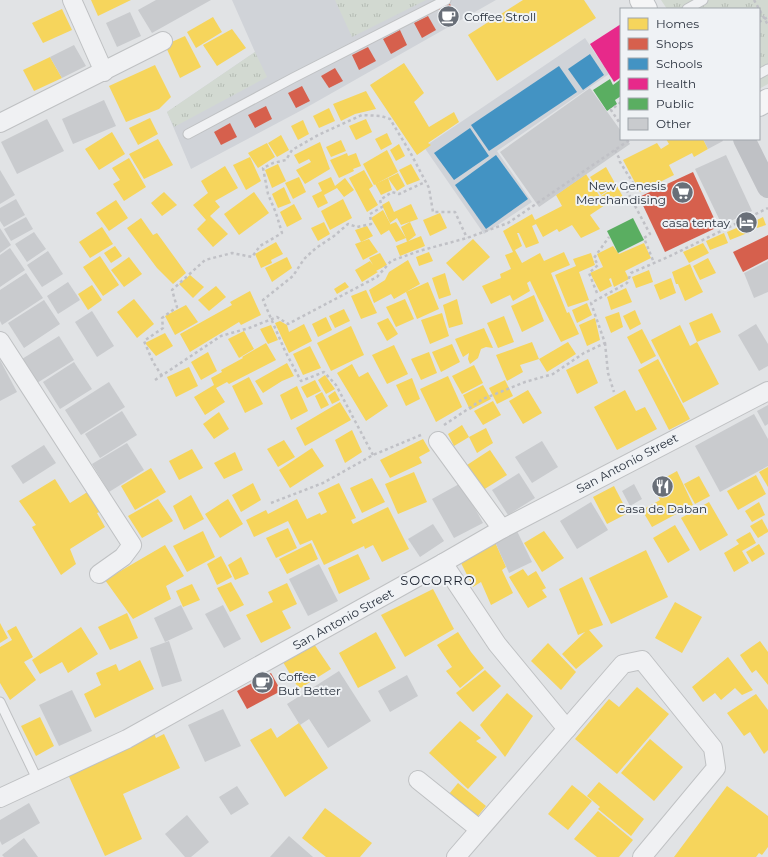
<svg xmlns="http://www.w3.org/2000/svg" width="768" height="857" viewBox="0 0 768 857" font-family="Montserrat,sans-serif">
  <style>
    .built { fill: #d0d3d8 }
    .grass { fill: url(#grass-tufts) }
    .homes { fill: #f6d55c }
    .shops { fill: #d6604d }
    .schools { fill: #4393c3 }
    .health { fill: #e7298a }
    .public { fill: #5aae61 }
    .building { fill: #c9cbce }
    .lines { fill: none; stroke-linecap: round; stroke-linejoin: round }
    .service-casing { stroke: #bfc1c3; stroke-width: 11 }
    .minor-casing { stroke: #bfc1c3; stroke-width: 20 }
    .primary-casing { stroke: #bec0c3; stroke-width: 24 }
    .path { stroke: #c0c1c6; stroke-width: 2.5; stroke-dasharray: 3 3; stroke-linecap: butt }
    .service { stroke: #f0f1f3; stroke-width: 9 }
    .minor { stroke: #f0f1f3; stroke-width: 18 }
    .secondary { stroke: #bfc1c5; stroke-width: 22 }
    .primary { stroke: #f5f5f6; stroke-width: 22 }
    .labels { text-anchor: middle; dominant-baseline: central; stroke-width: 4; stroke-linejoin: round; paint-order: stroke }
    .poi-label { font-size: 12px; fill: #29313d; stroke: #eff2f5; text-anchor: start }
    .street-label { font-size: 12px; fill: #29313d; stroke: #eff2f5 }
    .neighbourhood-label { font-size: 13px; letter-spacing: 1px; fill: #1c222e; stroke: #eff2f5 }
  </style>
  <defs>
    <pattern id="grass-tufts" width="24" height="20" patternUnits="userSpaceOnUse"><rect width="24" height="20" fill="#d2d9d1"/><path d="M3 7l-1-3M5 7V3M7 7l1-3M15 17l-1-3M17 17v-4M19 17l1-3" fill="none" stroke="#b4bbb4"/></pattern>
  </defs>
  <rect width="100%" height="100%" fill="#e1e3e5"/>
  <g class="built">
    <polygon points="232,0 496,0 302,110 191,169 167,112 255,52"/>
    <polygon points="585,38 609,74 497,151 532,202 484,234 424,147"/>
  </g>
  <g class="grass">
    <polygon points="335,0 426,0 352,37"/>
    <polygon points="661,0 768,0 768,84 759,89 759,9 667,9"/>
    <polygon points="255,52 267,77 174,127 167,112"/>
  </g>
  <g class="homes">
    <polygon points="91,0 131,0 98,16"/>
    <polygon points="523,0 584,0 596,18 497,81 468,35"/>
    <polygon points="62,9 72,30 43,43 32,23"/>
    <polygon points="213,17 222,32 196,48 187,32"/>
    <polygon points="232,29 246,48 217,66 203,45"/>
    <polygon points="185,36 201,67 180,78 165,45"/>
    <polygon points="50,57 62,78 34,91 23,70"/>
    <polygon points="404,63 424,93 414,102 429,127 454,112 459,122 428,143 431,145 417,155 370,85"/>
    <polygon points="155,65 171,97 159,109 126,122 109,86"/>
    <polygon points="366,91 376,109 355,114 341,121 333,104"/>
    <polygon points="329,108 335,121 319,128 313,116"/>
    <polygon points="150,118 158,134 138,145 129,128"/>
    <polygon points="366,119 372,132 356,140 349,126"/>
    <polygon points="303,120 309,134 298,140 291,126"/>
    <polygon points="112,132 125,154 99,170 85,149"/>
    <polygon points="387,133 392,144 381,150 375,139"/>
    <polygon points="281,135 289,150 277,157 268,143"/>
    <polygon points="158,139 173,165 144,179 129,154"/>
    <polygon points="666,139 703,139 708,149 694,157 692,153 669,165 674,175 640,192 623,160 657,143 661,149 669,144"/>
    <polygon points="341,140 346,151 331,157 326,147"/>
    <polygon points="320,142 330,169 305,184 296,170 311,162 309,159 299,164 294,155"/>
    <polygon points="267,143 275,157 258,168 248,153"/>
    <polygon points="399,144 405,156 396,161 390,150"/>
    <polygon points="387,150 398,172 374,185 363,164"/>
    <polygon points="347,153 348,156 356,153 361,166 353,169 354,171 339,178 330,160"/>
    <polygon points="250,157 261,181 246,190 233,165"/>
    <polygon points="129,158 146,187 124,201 113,184 120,180 112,168"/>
    <polygon points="278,164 286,181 272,188 265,170"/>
    <polygon points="411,164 420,180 407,185 399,170"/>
    <polygon points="225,166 238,188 215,201 220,207 210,216 228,234 213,247 197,229 206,220 193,205 208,193 201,181"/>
    <polygon points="606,167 616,185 601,195 590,177"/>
    <polygon points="364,170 373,186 369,189 378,205 367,212 349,178"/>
    <polygon points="398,173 405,186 397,191 388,178"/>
    <polygon points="586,174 605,205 590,215 600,229 581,238 572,225 559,232 557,229 543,237 536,224 532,226 539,243 526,248 519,233 517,233 522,246 515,250 522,263 540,253 544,261 564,252 570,265 551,273 567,313 569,312 579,334 561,342 538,298 530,281 527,283 530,291 513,301 510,295 491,304 482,286 501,278 500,274 511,269 505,255 513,252 503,231 532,214 535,220 562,206 556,195"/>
    <polygon points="299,177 306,192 293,199 285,183"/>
    <polygon points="331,177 335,186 345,178 354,190 344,197 337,188 324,195 328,203 318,208 312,196 322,191 318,183"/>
    <polygon points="388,178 392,190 381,195 375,184"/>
    <polygon points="617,186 623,197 606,206 601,196"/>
    <polygon points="284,187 291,203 278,208 272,194"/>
    <polygon points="164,192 177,205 162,216 151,203"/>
    <polygon points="254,192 269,213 239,235 224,214"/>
    <polygon points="343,199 352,218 330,230 321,211"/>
    <polygon points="116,200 128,218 109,231 96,213"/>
    <polygon points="389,201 394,212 411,204 418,219 401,225 397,218 390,223 382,205"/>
    <polygon points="294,204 302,219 287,227 280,212"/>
    <polygon points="383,210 391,225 391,224 396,222 406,238 401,227 410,222 416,235 407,242 406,238 396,242 389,230 381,235 371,218"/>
    <polygon points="440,213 447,228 430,236 423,220"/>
    <polygon points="763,217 766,225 757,228 753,222"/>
    <polygon points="141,218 153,235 157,233 186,273 173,284 157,268 127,228"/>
    <polygon points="324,222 330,234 318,241 311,228"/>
    <polygon points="751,222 755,230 730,240 727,232"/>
    <polygon points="367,226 373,236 361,242 355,230"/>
    <polygon points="102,227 113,244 90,258 79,242"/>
    <polygon points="724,233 728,243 710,250 706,241"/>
    <polygon points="421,236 425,246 400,256 396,246"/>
    <polygon points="369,239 378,252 363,260 355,244"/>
    <polygon points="473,239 490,257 463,281 446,263"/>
    <polygon points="276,242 283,254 271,260 272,263 261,268 255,254"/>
    <polygon points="644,243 651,258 625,271 629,279 614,287 611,278 617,275 609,279 612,286 600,292 590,273 603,267 597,254 613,246 622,258 619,254"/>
    <polygon points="703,243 709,253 689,263 683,252"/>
    <polygon points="115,246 122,256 111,263 104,253"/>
    <polygon points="429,252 433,261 419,266 416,257"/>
    <polygon points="380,253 387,265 376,271 378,272 362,282 355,270 370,261 373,265 369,258"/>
    <polygon points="591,253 595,265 579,272 589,300 568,307 555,275 576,266 573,259"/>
    <polygon points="100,256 119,285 103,296 83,267"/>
    <polygon points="129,257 142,274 124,287 111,270"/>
    <polygon points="287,257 292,268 272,282 265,268"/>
    <polygon points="708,258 716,273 700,280 693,266"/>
    <polygon points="408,260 420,284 406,292 428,282 439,309 417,319 406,292 394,299 391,294 374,303 369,290 385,280 389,272"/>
    <polygon points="690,264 695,276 703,292 685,301 678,284 676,284 672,272"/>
    <polygon points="649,270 653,282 636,288 632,277"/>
    <polygon points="445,273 451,295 439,299 432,278"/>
    <polygon points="190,275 204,287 193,298 179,284"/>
    <polygon points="671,278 676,293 660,300 654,285"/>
    <polygon points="345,282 349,287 337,294 334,289"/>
    <polygon points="92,285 102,300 88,310 78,294"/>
    <polygon points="216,286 226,297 209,311 198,300"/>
    <polygon points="626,288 632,302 611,310 607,297"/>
    <polygon points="366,290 377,313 361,319 351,296"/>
    <polygon points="250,291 261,315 241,325 239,322 190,352 180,334 232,305 230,302"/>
    <polygon points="534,295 544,321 522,332 511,306"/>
    <polygon points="134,299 154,324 137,338 117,312"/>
    <polygon points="405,299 414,319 396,327 386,307"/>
    <polygon points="457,299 463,324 449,328 443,305"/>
    <polygon points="587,303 592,315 577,323 572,310"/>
    <polygon points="186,305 198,322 175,335 165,316"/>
    <polygon points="344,309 350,321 335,328 329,316"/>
    <polygon points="635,310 641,324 630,330 623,316"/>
    <polygon points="619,312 623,327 611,333 605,317"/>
    <polygon points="442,313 449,336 430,344 421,320"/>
    <polygon points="712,313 721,332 697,342 689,323"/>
    <polygon points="504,316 514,342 498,348 487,323"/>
    <polygon points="326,317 332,330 318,337 312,324"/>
    <polygon points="388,318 398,334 387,341 377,323"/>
    <polygon points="595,318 600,340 587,346 579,325"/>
    <polygon points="280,321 287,325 289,332 304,324 312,341 289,353 275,323"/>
    <polygon points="271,325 278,340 268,344 260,329"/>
    <polygon points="680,325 690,346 697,342 719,384 683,403 651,340"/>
    <polygon points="351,326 364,355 331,371 317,343"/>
    <polygon points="484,328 493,348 486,347 481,349 478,358 470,364 468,359 469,353 463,357 455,339"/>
    <polygon points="642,329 656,356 641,364 627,337"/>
    <polygon points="244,331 254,349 239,358 228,339"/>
    <polygon points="165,333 173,346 156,356 145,343"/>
    <polygon points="532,342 539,359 520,365 523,372 507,381 496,355"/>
    <polygon points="568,342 576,354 547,372 539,359"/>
    <polygon points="266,343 276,360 229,384 227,382 216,388 225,402 205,415 194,397 214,385 211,378 222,372 221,370 243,358 242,357"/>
    <polygon points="452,344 460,362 441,372 432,352"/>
    <polygon points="394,345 408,374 387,384 372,355"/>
    <polygon points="310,346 321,368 303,375 293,354"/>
    <polygon points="208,352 217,371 201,380 191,362"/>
    <polygon points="429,352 437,373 421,380 411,359"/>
    <polygon points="588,359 598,383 577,394 566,370"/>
    <polygon points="658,359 690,419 669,430 638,370"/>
    <polygon points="287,363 294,376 282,381 263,393 255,381"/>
    <polygon points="352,364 359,377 368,372 388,406 366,421 337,373"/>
    <polygon points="474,365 483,383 462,394 452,376"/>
    <polygon points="189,367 198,386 176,397 167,377"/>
    <polygon points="325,375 335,389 326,394 318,380"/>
    <polygon points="448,376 462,407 436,422 420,389"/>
    <polygon points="249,377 263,404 245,413 232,386"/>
    <polygon points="412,378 420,399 406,406 396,385"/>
    <polygon points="315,380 321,391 307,398 301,387"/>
    <polygon points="505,380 513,396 497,404 489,388"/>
    <polygon points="483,385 491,399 470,410 463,395"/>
    <polygon points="297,386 308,411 291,420 280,395"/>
    <polygon points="528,390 542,413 523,424 509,401"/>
    <polygon points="625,390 636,411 645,407 657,429 617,450 594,407"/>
    <polygon points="335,391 340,400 332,404 328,396"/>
    <polygon points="322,392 329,405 321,409 315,396"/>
    <polygon points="493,401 501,415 483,425 474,411"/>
    <polygon points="340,402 351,420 305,446 296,428"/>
    <polygon points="219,412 229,429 214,439 203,424"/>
    <polygon points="462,425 469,437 486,428 493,443 477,453 469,437 454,446 448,434"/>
    <polygon points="352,430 362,452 345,463 335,440"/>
    <polygon points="423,439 430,451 419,457 422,463 390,478 380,460"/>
    <polygon points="284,440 295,457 278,467 267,449"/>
    <polygon points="312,448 324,466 290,488 279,470"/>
    <polygon points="192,449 203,468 179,480 169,461"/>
    <polygon points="490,450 507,475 483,490 467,465"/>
    <polygon points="235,452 243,470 224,479 214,463"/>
    <polygon points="768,467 768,487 759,472"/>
    <polygon points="151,468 166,492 135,510 121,486"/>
    <polygon points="677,471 693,505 652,527 642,510 660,500 652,485"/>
    <polygon points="414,472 427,502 398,514 385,484"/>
    <polygon points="756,475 766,494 738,510 727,491"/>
    <polygon points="699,476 710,496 695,504 684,484"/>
    <polygon points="372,478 385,502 362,513 350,488"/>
    <polygon points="55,479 70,503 89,491 102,511 97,513 105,527 70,549 76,564 61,575 32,527 36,525 19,501"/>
    <polygon points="253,483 261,500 241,512 232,495"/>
    <polygon points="339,483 356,518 351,520 353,524 388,507 409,549 382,562 373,545 365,549 364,546 324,565 312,540 300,545 288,521 254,537 246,520 266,510 268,514 297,499 307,519 320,513 321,515 327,512 318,493"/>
    <polygon points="614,486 628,513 607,524 593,497"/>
    <polygon points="191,495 204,519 184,530 173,506"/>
    <polygon points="158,499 173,521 142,538 128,516"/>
    <polygon points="228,499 243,524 220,538 205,514"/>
    <polygon points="709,502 728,535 700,551 681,518"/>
    <polygon points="759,502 765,515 752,522 745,511"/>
    <polygon points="762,519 768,530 768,532 758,538 750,526"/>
    <polygon points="675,525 690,550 668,563 653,538"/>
    <polygon points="288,528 297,548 276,558 266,538"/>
    <polygon points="203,531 215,557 187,572 173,546"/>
    <polygon points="544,531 564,558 542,572 524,543"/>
    <polygon points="750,532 756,543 742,551 749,563 734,572 724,553 739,544 736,540"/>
    <polygon points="495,542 506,567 502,570 513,593 491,605 481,582 473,587 460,561"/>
    <polygon points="311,543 318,559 287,574 279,559"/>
    <polygon points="759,544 765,554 752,562 746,552"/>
    <polygon points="165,545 184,576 166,586 171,599 133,619 105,580"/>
    <polygon points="646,550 668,597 611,624 589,578"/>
    <polygon points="358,554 370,579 339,594 328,568"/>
    <polygon points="221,556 232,577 217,585 207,564"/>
    <polygon points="241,557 249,574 235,580 228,565"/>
    <polygon points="523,569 528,576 536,571 546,588 542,590 547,597 528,608 509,577"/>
    <polygon points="582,577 603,625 589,630 603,646 576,669 562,654 585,632 578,635 559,589"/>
    <polygon points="231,582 244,605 230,612 217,588"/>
    <polygon points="287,583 297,604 282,611 291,628 261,643 246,615 273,602 268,592"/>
    <polygon points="192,584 200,600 183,607 176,591"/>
    <polygon points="433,589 454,629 405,657 381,615"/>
    <polygon points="675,602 702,617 682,653 655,638"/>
    <polygon points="127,613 138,638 110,650 98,627"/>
    <polygon points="0,623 8,638 0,643"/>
    <polygon points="16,626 33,657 24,662 36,680 10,700 0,683 0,647 12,640 7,631"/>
    <polygon points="81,627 98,654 68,673 62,662 40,674 32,660"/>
    <polygon points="376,632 396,668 358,688 339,653"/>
    <polygon points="458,632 471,652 484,668 460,688 446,671 452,667 437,645"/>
    <polygon points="760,641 768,652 768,685 756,670 752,673 740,655"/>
    <polygon points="548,643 576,672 561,690 531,661"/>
    <polygon points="314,644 331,669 299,689 283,662"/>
    <polygon points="728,657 753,690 742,695 735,688 721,700 715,693 703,702 692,687"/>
    <polygon points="140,660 154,689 95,718 84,694 101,685 96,673 116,664 119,671"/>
    <polygon points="485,670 501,686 473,712 456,693"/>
    <polygon points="637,687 669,714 617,774 575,739 609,699 619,707"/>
    <polygon points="507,693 533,716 505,757 480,725"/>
    <polygon points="756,694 768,710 768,750 764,754 750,732 744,736 727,713"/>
    <polygon points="40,717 54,746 36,756 21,726"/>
    <polygon points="460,721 481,738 476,741 497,757 468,789 429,753"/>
    <polygon points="299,723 328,768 285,797 250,740 271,728 277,738"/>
    <polygon points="153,731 156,738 164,734 180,768 123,794 142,839 105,856 66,770"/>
    <polygon points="650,739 683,767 654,801 621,773"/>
    <polygon points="599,782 644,819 631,836 598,809 600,807 587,796"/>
    <polygon points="458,783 486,806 477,817 449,794"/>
    <polygon points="572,785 592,801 568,830 548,814"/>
    <polygon points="727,786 768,816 768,847 762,855 759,853 756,857 674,857"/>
    <polygon points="325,808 372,843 360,857 326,857 302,838"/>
    <polygon points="598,811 633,840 619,857 597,857 574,839"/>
  </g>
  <g class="shops">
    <polygon points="449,2 458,19 447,25 438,8"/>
    <polygon points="428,16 436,30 422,38 414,23"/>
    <polygon points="400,30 407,45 391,54 383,39"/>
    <polygon points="368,47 376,61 359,70 352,55"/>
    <polygon points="335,68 343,81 329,88 321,76"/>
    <polygon points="302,86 310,101 296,108 288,93"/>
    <polygon points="266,106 272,119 255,128 248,115"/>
    <polygon points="230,123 237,137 221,145 214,132"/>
    <polygon points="693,172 718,227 665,252 639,197"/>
    <polygon points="768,235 768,259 743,272 733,252"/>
    <polygon points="271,673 281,691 247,709 237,691"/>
  </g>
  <g class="schools">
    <polygon points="590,54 604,75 583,90 568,69"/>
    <polygon points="559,66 577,92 489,151 471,125"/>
    <polygon points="470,128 489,156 454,180 434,153"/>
    <polygon points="496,155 528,199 486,229 455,185"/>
  </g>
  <polygon class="health" points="621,24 621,77 614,82 590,44"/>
  <g class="public">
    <polygon points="610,79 613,85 621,79 621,96 615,100 617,104 607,111 593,90"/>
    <polygon points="633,218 644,240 618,253 607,231"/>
  </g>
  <g class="building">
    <polygon points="156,0 211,0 152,33 138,10"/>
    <polygon points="130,12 141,36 117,47 106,23"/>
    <polygon points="74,45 86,66 62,78 50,57"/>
    <polygon points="590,88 621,131 621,139 627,139 630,144 539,207 500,152"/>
    <polygon points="104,100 116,126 73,144 62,119"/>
    <polygon points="47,119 64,151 17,174 1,142"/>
    <polygon points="703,139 722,139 723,141 708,149"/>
    <polygon points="726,155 752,211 722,225 695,169"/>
    <polygon points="0,170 15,195 0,204"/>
    <polygon points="16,199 25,215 4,227 0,221 0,208"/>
    <polygon points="26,217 33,229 11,241 4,229"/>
    <polygon points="0,228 11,245 0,253"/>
    <polygon points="34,232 46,249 27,262 15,244"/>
    <polygon points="10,248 25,270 0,287 0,255"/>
    <polygon points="48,251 63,274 42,287 27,265"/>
    <polygon points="768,261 768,292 754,298 744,273"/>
    <polygon points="26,273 43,298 2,325 0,321 0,290"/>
    <polygon points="68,282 80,300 58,314 47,296"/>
    <polygon points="44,300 60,324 24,348 8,323"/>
    <polygon points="92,311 114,346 97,357 75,322"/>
    <polygon points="756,324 768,344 768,366 759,371 738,335"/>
    <polygon points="59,336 74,360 37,383 22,359"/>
    <polygon points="0,360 17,392 0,401"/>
    <polygon points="74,362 92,389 60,409 43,382"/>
    <polygon points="109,382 125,407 81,435 65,410"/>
    <polygon points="768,405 768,424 765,426 757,411"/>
    <polygon points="122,411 137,435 100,458 85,434"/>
    <polygon points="754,414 768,439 768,466 720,492 695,446"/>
    <polygon points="542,441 558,467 532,483 515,457"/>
    <polygon points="127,443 144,470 109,492 92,464"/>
    <polygon points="44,445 56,463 23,484 11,466"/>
    <polygon points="519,473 535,498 508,515 492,490"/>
    <polygon points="461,483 483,523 454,538 432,499"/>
    <polygon points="634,484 642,499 630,506 622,491"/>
    <polygon points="591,502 608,530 577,549 560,521"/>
    <polygon points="433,524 444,541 420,557 408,539"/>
    <polygon points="517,531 532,562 509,573 495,542"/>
    <polygon points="319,564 338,601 308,616 289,579"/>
    <polygon points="181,605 193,629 165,642 154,618"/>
    <polygon points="223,605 241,639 224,648 205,614"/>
    <polygon points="169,641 182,681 162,687 150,648"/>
    <polygon points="339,671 371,721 328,748 309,719 300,725 287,704"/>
    <polygon points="407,675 418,696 390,712 378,691"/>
    <polygon points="72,690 92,731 59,746 39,705"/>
    <polygon points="223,709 241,746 205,762 188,725"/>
    <polygon points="237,786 249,804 231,815 219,797"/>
    <polygon points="29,803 40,823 2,845 0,841 0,820"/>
    <polygon points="187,815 209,842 191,857 185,857 165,834"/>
    <polygon points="289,836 313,857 270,857"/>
    <polygon points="24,838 38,857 4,857 2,855"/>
  </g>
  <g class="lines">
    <defs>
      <g id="service">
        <polyline points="687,9 703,0"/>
        <polyline points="759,74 768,69"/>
        <polyline points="188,134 293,78 446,0"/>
        <polyline points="0,702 38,781"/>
      </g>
      <g id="minor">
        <polyline points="72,0 104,72"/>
        <polyline points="0,123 163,41"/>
        <polyline points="0,341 132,545 123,557 99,574"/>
        <polyline points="438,441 502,529"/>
        <polyline points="443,563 497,644 567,729"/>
        <polyline points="418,780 479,829"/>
        <polyline points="0,798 127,739 443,563 502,529 768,391"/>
        <polyline points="456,857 623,664 642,660 713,748 716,768 642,857"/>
      </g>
      <g id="primary">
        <polyline points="641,0 646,9"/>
        <polyline points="759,105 768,100"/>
      </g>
    </defs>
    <use href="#service" class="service-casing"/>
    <use href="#minor" class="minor-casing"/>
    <use href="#primary" class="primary-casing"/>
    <g class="path">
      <polyline points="754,0 768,25"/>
      <polyline points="759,22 768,17"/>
      <polyline points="621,102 611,110 621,125"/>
      <polyline points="615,150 619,158 620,162 633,183 626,189 650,234 644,238 654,263"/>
      <polyline points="597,293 589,273 598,265 594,258 609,237"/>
      <polyline points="605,343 608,373 614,392"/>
      <polyline points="162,376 153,362 144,341 163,328 162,318 177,307 172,290 205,260 232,253 252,257 260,246 282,233 276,213 268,194 263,168 273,163 286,160 292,150 318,135 362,115 381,116 390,119 410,152 429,188 433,212 455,212 467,238"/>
      <polyline points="155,380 221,336 249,328 277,317 288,324 377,277 391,261 419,251 467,238 508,223 631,139"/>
      <polyline points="444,425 483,399 525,382 553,374 584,353 605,343 591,303 627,283 631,273 668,257 768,208"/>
      <polyline points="373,455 336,385 324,372 301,381 285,351 263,300 293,276 304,259 316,248 334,236 348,224 357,227 371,224 370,214 382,207 380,200 392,192 399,194 425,182"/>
      <polyline points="271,503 323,483 373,455 421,435"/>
    </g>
    <use href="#service" class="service"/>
    <use href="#minor" class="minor"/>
    <polyline class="secondary" points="744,139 768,187"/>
    <use href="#primary" class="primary"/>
  </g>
  <defs>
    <symbol id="cafe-disc" viewBox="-11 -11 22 22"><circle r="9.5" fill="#696f78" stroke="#eff2f5"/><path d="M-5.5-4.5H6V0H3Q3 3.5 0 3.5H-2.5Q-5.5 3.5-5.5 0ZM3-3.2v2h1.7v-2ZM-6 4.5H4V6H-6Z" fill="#fff"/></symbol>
    <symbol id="supermarket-disc" viewBox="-11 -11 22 22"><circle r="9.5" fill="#696f78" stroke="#eff2f5"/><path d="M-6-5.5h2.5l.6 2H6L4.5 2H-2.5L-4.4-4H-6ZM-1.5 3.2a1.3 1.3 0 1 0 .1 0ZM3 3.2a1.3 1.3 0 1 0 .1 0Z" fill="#fff"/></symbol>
    <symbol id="hotel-disc" viewBox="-11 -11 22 22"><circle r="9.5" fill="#696f78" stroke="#eff2f5"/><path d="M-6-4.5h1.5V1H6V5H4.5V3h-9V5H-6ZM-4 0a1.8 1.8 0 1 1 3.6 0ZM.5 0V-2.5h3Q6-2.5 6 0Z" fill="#fff"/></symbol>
    <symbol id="restaurant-disc" viewBox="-11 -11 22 22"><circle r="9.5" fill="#696f78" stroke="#eff2f5"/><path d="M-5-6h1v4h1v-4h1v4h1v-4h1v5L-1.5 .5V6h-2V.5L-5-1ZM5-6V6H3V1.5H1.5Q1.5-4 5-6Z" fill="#fff"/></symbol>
  </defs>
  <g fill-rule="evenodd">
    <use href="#cafe-disc" x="436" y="4" width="25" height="25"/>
    <use href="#supermarket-disc" x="670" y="180" width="25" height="25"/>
    <use href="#hotel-disc" x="734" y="210" width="25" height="25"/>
    <use href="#restaurant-disc" x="650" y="474" width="25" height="25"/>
    <use href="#cafe-disc" x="250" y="670" width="25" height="25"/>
  </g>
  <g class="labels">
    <g class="poi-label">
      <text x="464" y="16">Coffee Stroll</text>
      <text x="666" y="185" text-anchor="end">New Genesis<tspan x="666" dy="14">Merchandising</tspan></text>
      <text x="730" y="222" text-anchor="end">casa tentay</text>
      <text x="662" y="508" text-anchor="middle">Casa de Daban</text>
      <text x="278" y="676">Coffee<tspan x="278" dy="14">But Better</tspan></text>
    </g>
    <g class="street-label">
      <text transform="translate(627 463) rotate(-28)">San Antonio Street</text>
      <text transform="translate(343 619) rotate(-29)">San Antonio Street</text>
    </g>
    <g class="neighbourhood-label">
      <text x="438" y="580">SOCORRO</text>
    </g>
  </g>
  <rect x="620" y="8" width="140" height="132" fill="#eff2f5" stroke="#a0a5ab"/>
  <rect x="628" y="18" width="20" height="12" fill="#f6d55c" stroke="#a0a5ab"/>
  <text x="656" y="28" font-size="12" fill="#29313d">Homes</text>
  <rect x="628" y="38" width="20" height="12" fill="#d6604d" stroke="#a0a5ab"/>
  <text x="656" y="48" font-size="12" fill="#29313d">Shops</text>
  <rect x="628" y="58" width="20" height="12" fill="#4393c3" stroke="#a0a5ab"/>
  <text x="656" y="68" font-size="12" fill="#29313d">Schools</text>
  <rect x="628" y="78" width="20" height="12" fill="#e7298a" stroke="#a0a5ab"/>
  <text x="656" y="88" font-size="12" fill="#29313d">Health</text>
  <rect x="628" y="98" width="20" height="12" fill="#5aae61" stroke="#a0a5ab"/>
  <text x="656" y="108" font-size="12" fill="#29313d">Public</text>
  <rect x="628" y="118" width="20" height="12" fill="#c9cbce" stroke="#a0a5ab"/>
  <text x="656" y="128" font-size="12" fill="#29313d">Other</text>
</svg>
